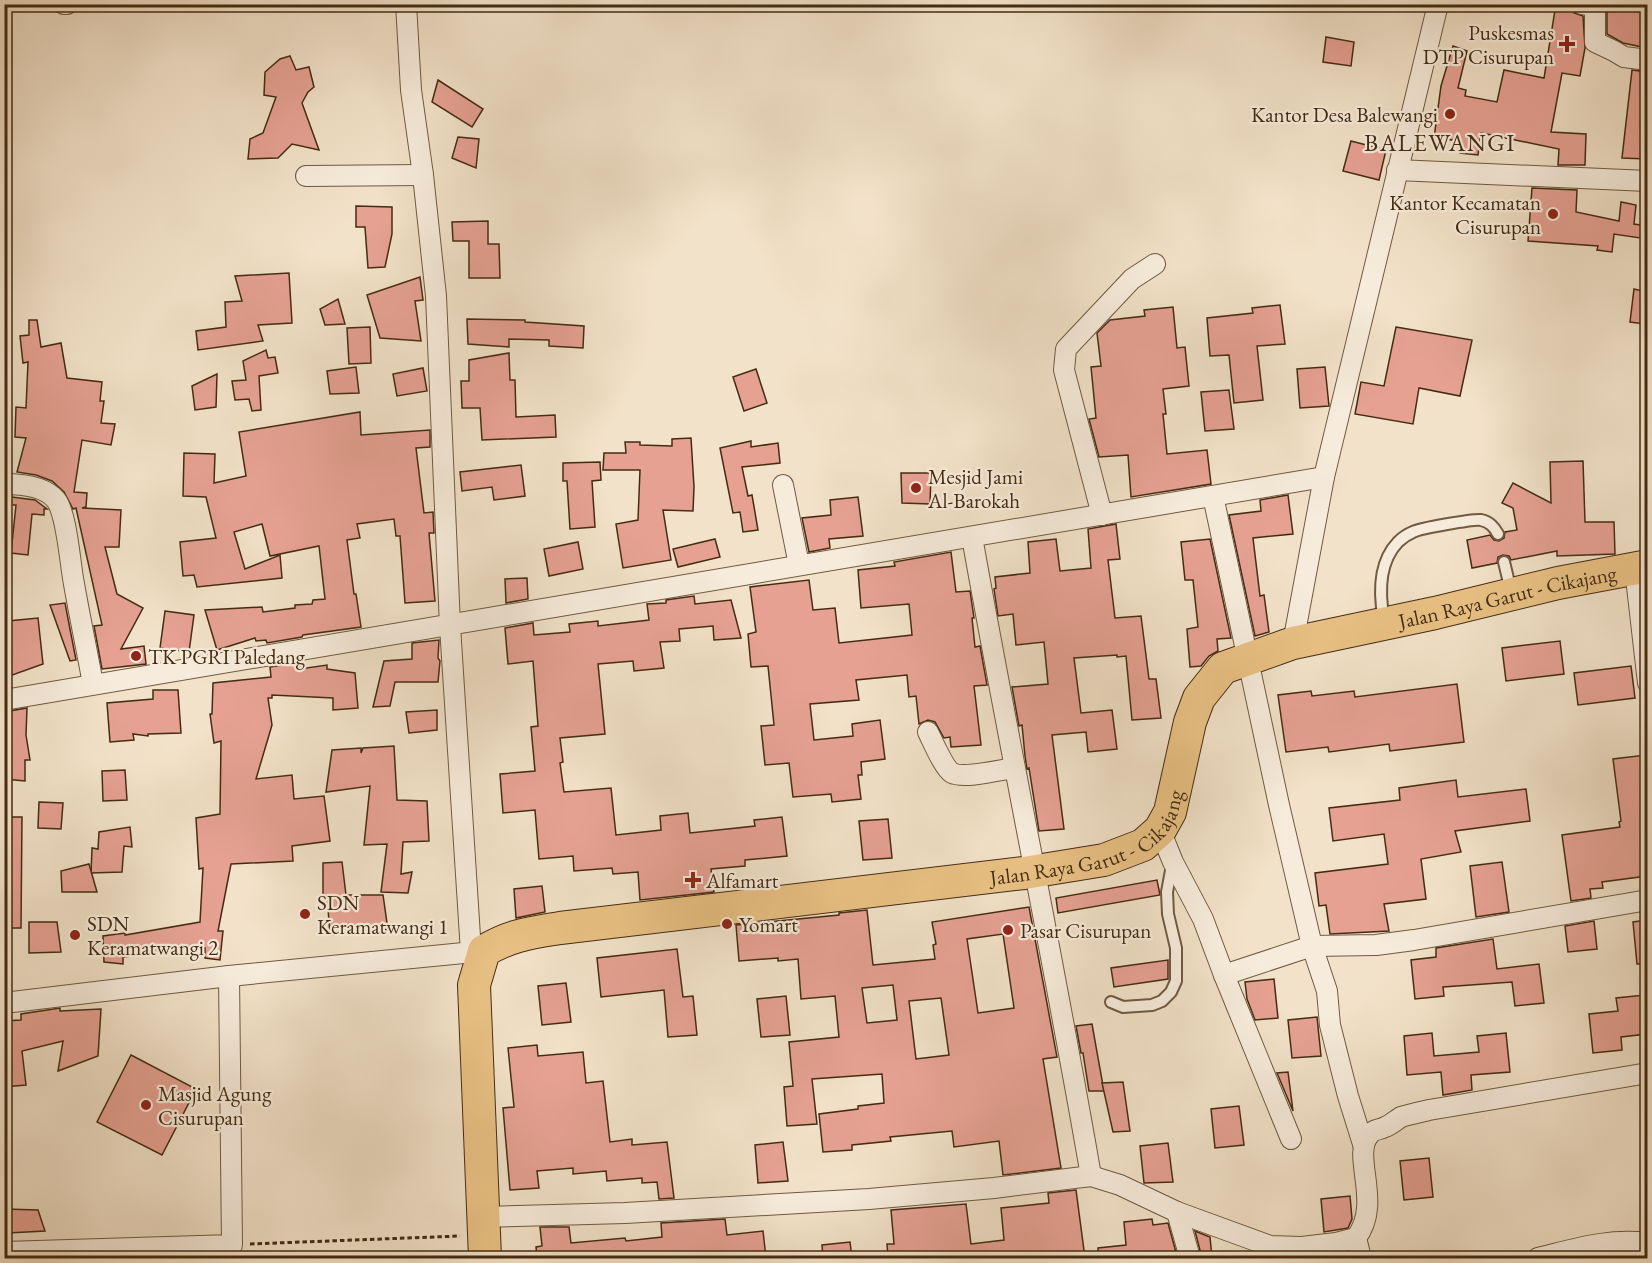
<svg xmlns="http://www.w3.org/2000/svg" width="1652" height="1263" viewBox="0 0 1652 1263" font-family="'EB Garamond',serif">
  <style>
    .building { fill: #e6a193; stroke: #442c12; stroke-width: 1.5; fill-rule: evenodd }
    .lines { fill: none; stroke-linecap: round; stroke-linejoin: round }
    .lane-casing { stroke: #705a40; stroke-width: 14 }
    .street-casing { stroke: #705a40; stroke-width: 22 }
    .primary-casing { stroke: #442c12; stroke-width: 34 }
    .path { stroke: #442c12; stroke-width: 3; stroke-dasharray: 4.5 3; stroke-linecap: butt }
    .lane { stroke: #f7ecdc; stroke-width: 10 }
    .street { stroke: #f7ecdc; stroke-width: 20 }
    .primary { stroke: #e9c184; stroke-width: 32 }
    .poi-dot { fill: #8f2418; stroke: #f7ecdc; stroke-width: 2 }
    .labels { text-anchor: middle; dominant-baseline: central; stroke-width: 4.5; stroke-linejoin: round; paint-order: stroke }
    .poi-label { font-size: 21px; fill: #442c12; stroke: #f7ecdc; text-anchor: start }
    .street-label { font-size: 21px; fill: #442c12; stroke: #f7ecdc }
    .quarter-label { font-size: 24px; letter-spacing: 1.5px; fill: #442c12; stroke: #f7ecdc }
  </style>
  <rect width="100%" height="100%" fill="#f2e2c9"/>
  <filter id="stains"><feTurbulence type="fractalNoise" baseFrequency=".00333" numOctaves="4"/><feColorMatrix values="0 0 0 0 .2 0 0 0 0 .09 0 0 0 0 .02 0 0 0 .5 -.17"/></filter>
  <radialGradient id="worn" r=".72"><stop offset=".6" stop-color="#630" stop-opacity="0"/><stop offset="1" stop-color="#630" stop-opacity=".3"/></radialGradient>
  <g class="building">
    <polygon points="1556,4 1570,4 1574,13 1583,16 1585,48 1580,76 1562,73 1551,132 1586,134 1585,165 1558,165 1559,149 1481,133 1478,155 1460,153 1461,141 1434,138 1441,86 1453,46 1467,51 1458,88 1466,90 1465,96 1497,102 1504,70 1544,78"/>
    <polygon points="1607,7 1647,13 1647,48 1623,43 1607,34"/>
    <polygon points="1326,37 1354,42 1351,66 1323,62"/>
    <polygon points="290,56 296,70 309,67 314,87 308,92 302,103 319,150 292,144 278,158 248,159 250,139 263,133 276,97 264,95 265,72 280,59"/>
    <polygon points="1632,70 1647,72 1647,159 1622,158"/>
    <polygon points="438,80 483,109 472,127 432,102"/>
    <polygon points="458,137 479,139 476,168 452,158"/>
    <polygon points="1351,141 1386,150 1379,180 1343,171"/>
    <polygon points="1532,188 1577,190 1576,212 1619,221 1621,202 1636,205 1634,224 1647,226 1647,239 1614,234 1612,252 1597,250 1598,246 1528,241"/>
    <polygon points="356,206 392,207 392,234 385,267 368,268 365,227 356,227"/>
    <polygon points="488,221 488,244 499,244 500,278 469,278 469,241 453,241 452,222"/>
    <polygon points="289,273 292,323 258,325 263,341 198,350 196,331 226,327 225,302 242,301 235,276"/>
    <polygon points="420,277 423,300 415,301 421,341 380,338 367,295"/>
    <polygon points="1634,289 1647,292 1645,324 1630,322"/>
    <polygon points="338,299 345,324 325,325 320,309"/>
    <polygon points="1280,305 1285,344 1257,346 1263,400 1234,403 1229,355 1210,356 1207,318 1253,313 1252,308"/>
    <polygon points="1173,307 1177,348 1185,347 1189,386 1163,389 1166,414 1163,414 1167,454 1207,450 1211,484 1131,497 1128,455 1099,457 1089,419 1096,418 1091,367 1101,366 1097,333 1110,320 1145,316 1144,310"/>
    <polygon points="467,319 525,320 525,322 584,326 583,348 549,346 549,340 509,339 509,347 468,344"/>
    <polygon points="29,320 37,320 41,347 61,343 67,378 102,382 100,401 104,401 101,423 115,424 111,445 82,440 74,492 87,493 86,507 82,508 121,510 119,547 105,547 117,594 143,608 121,649 144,646 146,664 102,669 94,626 102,625 76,508 73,509 64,492 52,481 36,475 17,472 26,438 15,437 16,407 26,408 28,362 23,363 20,336 29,335"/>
    <polygon points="370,327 371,363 349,364 347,328"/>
    <polygon points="1396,327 1472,340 1460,396 1419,388 1413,424 1355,414 1361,382 1384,386"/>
    <polygon points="266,350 268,358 275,357 278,373 259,376 261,410 252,411 249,399 235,400 232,381 246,380 243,361"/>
    <polygon points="509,353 510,380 515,380 516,417 555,415 556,437 482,440 480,408 462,408 461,381 469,381 469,360"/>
    <polygon points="356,367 359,393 330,394 327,371"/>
    <polygon points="1325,367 1329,406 1300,408 1297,369"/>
    <polygon points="423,368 427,391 397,396 393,374"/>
    <polygon points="756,369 767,403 744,411 733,377"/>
    <polygon points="217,374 216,407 195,410 192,386"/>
    <polygon points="1229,390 1234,429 1205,431 1201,392"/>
    <polygon points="360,412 361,435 430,430 430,447 416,448 424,513 433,512 434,533 429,533 435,601 405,603 400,536 396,536 394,519 357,524 360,538 347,540 354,594 356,594 361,627 303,635 302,637 267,643 266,640 256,641 255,638 217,650 205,610 262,607 263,612 295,608 295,605 312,604 313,600 325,599 319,546 270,556 262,524 234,532 245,569 280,555 282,578 197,587 194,575 183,576 180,542 216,538 206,497 183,496 184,453 215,454 214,483 246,476 239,432"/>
    <polygon points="691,438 694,487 693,511 663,510 671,560 623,568 616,524 638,520 640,470 603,470 604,453 626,453 625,442 640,442 640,445 672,446 672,439"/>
    <polygon points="751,441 751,447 778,443 780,463 742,467 748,496 752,495 758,530 743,532 740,512 733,513 720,448"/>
    <polygon points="1583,461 1585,522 1614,522 1615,554 1557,556 1557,551 1511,560 1509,556 1503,555 1498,557 1497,563 1472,568 1467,540 1490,535 1494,540 1499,541 1504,538 1505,532 1517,530 1513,508 1502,503 1513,483 1551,503 1550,462"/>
    <polygon points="600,462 601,480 592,481 595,527 570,529 567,481 563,481 563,463"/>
    <polygon points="521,465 525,496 494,500 492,487 462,491 460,472"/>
    <polygon points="901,473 931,473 930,504 902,503"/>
    <polygon points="1288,495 1293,534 1253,538 1260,596 1264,595 1269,632 1255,636 1229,515 1261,511 1260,500"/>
    <polygon points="4,496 35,500 47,509 44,509 44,515 32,514 28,555 11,553 16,505 4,505"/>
    <polygon points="858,497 863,536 829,539 830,548 809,552 802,518 831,515 830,500"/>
    <polygon points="1116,524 1120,559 1108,560 1115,618 1141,616 1149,679 1156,679 1161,718 1132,720 1126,656 1117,657 1117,655 1074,658 1081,713 1112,710 1117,749 1088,752 1086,732 1052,735 1064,829 1039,831 1029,768 1027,769 1025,756 1022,725 1019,726 1012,687 1048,684 1044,642 1016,645 1013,614 998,616 994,589 996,588 995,577 1030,573 1028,542 1056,539 1060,571 1091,568 1088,529"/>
    <polygon points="715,539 720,557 678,567 673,549"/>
    <polygon points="1210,539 1231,638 1217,639 1218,651 1209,656 1201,666 1190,667 1187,629 1198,627 1193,580 1185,580 1181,542"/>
    <polygon points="578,542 583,569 549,576 544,549"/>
    <polygon points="951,552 956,592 970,591 974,618 972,618 975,647 980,646 987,685 974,686 981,745 951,747 950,737 944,738 935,722 928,720 919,724 916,696 909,697 907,675 856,680 859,700 810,704 814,740 853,736 852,724 880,720 885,759 861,762 862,775 858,775 861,799 832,802 831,794 793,797 789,763 765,765 761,726 774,725 768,666 751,667 748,634 756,632 750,587 809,580 813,610 835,608 839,643 912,635 909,604 861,608 858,570 895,566 894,562"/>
    <polygon points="527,578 528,599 506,603 505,579"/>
    <polygon points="694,596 695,604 731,600 741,638 714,640 713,626 679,629 680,641 660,642 664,668 634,671 633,661 598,664 605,734 560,738 563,762 560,763 564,792 611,788 616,835 661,830 660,816 688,813 690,833 755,826 754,820 782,817 787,856 745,860 745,866 711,869 714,892 640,900 638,872 613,874 612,868 574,871 573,856 539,859 535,810 503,813 500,774 535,771 531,727 538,726 533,661 508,664 505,628 533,623 534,635 570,632 569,624 598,621 598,626 649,620 647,604 666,603 666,600"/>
    <polygon points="65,603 69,624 76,660 70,661 50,605"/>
    <polygon points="165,611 194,615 189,652 160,648"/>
    <polygon points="38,618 43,664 4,678 4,633 9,633 8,621"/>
    <polygon points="439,640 438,658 440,661 438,682 395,682 390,706 373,707 384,661 412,659 412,643"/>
    <polygon points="1560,641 1564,674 1506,681 1502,648"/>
    <polygon points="300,662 300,669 327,665 327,669 355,673 358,708 333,710 333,698 272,695 272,698 268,698 272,725 256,779 292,775 294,799 324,796 330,841 292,846 293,861 231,864 218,931 223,931 220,960 205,958 205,948 123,957 123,964 104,962 103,936 125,933 125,935 200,922 203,868 199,869 196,818 220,814 221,741 214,743 210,714 212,714 213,683 271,677 270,667"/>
    <polygon points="1631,666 1635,698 1578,705 1574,673"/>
    <polygon points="1457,684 1464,742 1390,751 1389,744 1329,752 1328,747 1286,752 1278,695 1311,691 1312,696 1354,691 1355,697"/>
    <polygon points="153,690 178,690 181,733 148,734 148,736 133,734 134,740 110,742 107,703 153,699"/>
    <polygon points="27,708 26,735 30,760 25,760 25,781 4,779 4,712"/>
    <polygon points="437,710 437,730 409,733 406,712"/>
    <polygon points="394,746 397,800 427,801 429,841 403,842 401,874 412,872 408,893 381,892 387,844 364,845 370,786 326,792 332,750 361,748 361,753 363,748"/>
    <polygon points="1646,755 1647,876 1602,882 1603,888 1590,889 1591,898 1571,901 1562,835 1620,827 1619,822 1621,821 1613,759"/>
    <polygon points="125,770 127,800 103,801 102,771"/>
    <polygon points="1456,780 1458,797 1526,789 1530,821 1455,831 1461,852 1421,859 1426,899 1384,904 1389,931 1330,934 1326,905 1319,906 1315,873 1388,864 1384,834 1333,841 1329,808 1400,800 1399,788"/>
    <polygon points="39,802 63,803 61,829 38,828"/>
    <polygon points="4,817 22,817 21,928 4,928"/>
    <polygon points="888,819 892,858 863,860 859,821"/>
    <polygon points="130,827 132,847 124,846 122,872 91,873 92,848 98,849 99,832"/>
    <polygon points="342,862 346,895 383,895 388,930 348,924 347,934 330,935 327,895 323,896 323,863"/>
    <polygon points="1502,862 1509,912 1476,917 1470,866"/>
    <polygon points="89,864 97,892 62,892 61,871"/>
    <polygon points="1157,880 1160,895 1058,913 1056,898"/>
    <polygon points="542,886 545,912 516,918 514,889"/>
    <path d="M1029,907L1057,1057L1043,1059L1061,1168L1003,1175L999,1141L954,1147L952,1131L890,1137L891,1141L852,1145V1150L823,1152L819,1114L858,1109V1106L884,1103L882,1074L812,1079L817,1124L787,1126L784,1087L793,1086L789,1042L839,1037L835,996L801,999L798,959L778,961V958L739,961L736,925L839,915V913L867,910L873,965L935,959L933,945L936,944L932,922ZM1003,934L1014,1008L978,1013L967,939ZM893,985L897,1020L867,1023L862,988ZM941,998L949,1055L916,1059L909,1001Z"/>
    <polygon points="1647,920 1647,964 1637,964 1633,922"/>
    <polygon points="1594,921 1597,949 1568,952 1565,926"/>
    <polygon points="29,922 57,922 61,952 29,953"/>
    <polygon points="1493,939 1497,969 1539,964 1544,1003 1515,1006 1512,982 1443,987 1444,996 1415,999 1411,960 1436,957 1436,948"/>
    <polygon points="677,949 683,997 693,996 697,1035 668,1037 664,990 601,997 597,958"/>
    <polygon points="1168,960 1168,979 1114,987 1111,968"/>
    <polygon points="1274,979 1278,1018 1255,1020 1247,999 1245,982"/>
    <polygon points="566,983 571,1022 542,1025 538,986"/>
    <polygon points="1645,995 1647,1034 1621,1037 1622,1050 1593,1053 1589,1014 1618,1011 1616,998"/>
    <polygon points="786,996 790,1035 761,1037 757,999"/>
    <polygon points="60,1008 60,1011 101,1009 98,1056 58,1071 63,1041 22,1051 26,1085 4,1087 4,1021 21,1020 21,1014"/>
    <polygon points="1317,1017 1321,1056 1292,1058 1288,1020"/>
    <polygon points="1092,1024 1095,1041 1104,1091 1089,1091 1083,1053 1081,1053 1076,1026"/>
    <polygon points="1432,1033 1434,1056 1479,1052 1477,1036 1506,1033 1510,1072 1471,1075 1472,1090 1443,1095 1441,1072 1407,1075 1404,1036"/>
    <polygon points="537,1045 538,1056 583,1052 586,1083 603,1081 610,1142 632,1139 632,1145 667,1142 674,1198 659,1199 657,1182 642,1183 642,1178 607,1181 606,1171 573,1174 573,1168 537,1171 539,1188 510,1190 503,1108 514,1107 508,1048"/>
    <polygon points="131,1055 196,1089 162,1155 97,1122"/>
    <polygon points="1288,1072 1293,1111 1277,1073"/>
    <polygon points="1123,1082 1130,1131 1113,1132 1102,1083"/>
    <polygon points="1239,1106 1244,1145 1215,1148 1211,1109"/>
    <polygon points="783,1142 788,1181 758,1183 755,1145"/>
    <polygon points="1168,1143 1173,1182 1144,1183 1140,1146"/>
    <polygon points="1429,1158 1433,1197 1404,1200 1400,1161"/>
    <polygon points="1076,1190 1085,1258 888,1258 887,1244 894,1244 891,1210 966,1204 971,1244 1004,1240 1001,1208 1049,1203 1048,1193"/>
    <polygon points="1350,1196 1352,1219 1348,1228 1324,1232 1321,1199"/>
    <polygon points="4,1209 38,1210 45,1231 8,1233 4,1221"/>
    <polygon points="725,1219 727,1235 763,1231 766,1258 737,1258 736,1254 680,1258 599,1258 598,1255 537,1258 536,1247 542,1246 540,1227 569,1227 571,1243 625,1238 626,1241 662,1237 661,1223"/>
    <polygon points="1152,1219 1153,1225 1168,1223 1177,1256 1098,1258 1098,1248 1126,1245 1124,1222"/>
    <polygon points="1195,1231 1210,1237 1212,1258 1202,1258"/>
    <polygon points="850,1242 852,1258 823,1258 822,1245"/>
  </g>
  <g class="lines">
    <defs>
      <g id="lane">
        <polyline points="1504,562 1511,591"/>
        <path d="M1384,620C1379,594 1378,563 1398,542C1402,538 1408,534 1413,532C1420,528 1474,519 1481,520C1490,522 1494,527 1498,534"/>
        <polyline points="1111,1002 1123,1007 1152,1005 1162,1001 1171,992 1176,981 1176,948 1168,914 1167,892 1172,865"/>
      </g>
      <g id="street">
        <polyline points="64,4 67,4"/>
        <polyline points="406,4 411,90 423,175 436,296 450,626 471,952"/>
        <polyline points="1582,4 1595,6 1595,42 1614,51 1624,57 1648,60"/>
        <polyline points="1397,170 1648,181"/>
        <polyline points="306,176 423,175"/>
        <path d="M4,484C21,484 45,486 56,500C67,514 70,564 74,584C80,618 87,651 93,684"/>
        <polyline points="783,485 799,565"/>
        <polyline points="1213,496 1279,805 1312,946 1327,991 1330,1025 1348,1096 1363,1144"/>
        <polyline points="1102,515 1064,370 1066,349 1132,279 1155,264"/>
        <path d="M972,537C1010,750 1054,962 1091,1176"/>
        <polyline points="1635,569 1648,683"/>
        <polyline points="1293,643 1324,477 1438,4"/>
        <polyline points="4,700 1324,477"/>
        <path d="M928,732C933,742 944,768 952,773C964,779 1000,770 1014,768"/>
        <polyline points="1160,830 1173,862 1203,919 1224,975 1291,1139"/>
        <polyline points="1224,975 1312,946 1376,945 1414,940 1648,900"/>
        <polyline points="4,1003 229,976 484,951"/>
        <polyline points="1177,1212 1190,1258"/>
        <path d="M482,1217L625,1213L869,1199L994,1188L1091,1176L1120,1185L1177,1212L1270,1246L1302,1247L1336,1243L1356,1238C1383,1203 1351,1156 1369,1135C1373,1129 1380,1130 1385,1127C1391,1125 1396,1120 1401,1117C1410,1114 1420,1112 1429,1110L1648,1073"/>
        <polyline points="1356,1238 1361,1258"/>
        <polyline points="4,1252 232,1245 229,976"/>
        <path d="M1538,1258C1575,1249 1609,1238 1648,1243"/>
      </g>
      <g id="primary">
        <path id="s1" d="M485,1258L474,985L484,951C511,935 529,933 560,928L1024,873L1104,860L1143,845L1160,830L1170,812L1190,722L1199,698L1223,668L1293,643L1435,613L1558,583L1648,566"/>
      </g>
    </defs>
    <use href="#lane" class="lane-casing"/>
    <use href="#street" class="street-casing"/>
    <use href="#primary" class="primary-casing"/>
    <polyline class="path" points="250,1244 460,1236"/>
    <use href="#lane" class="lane"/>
    <use href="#street" class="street"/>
    <use href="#primary" class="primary"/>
  </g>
  <g class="poi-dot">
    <path d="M1564 35h6v6h6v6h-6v6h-6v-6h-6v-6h6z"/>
    <circle cx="1450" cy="114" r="6"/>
    <circle cx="1553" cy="214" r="6"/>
    <circle cx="916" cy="488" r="6"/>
    <circle cx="136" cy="656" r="6"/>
    <path d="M690 871h6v6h6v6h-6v6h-6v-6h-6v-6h6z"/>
    <circle cx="305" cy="914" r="6"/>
    <circle cx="727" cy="924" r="6"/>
    <circle cx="1008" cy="930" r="6"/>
    <circle cx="75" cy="935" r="6"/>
    <circle cx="146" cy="1105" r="6"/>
  </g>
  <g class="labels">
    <g class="poi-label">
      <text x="1554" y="32" text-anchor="end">Puskesmas<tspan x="1554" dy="24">DTP Cisurupan</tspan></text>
      <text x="1438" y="114" text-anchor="end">Kantor Desa Balewangi</text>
      <text x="1541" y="202" text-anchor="end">Kantor Kecamatan<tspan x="1541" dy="24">Cisurupan</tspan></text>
      <text x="928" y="476">Mesjid Jami<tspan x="928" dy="24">Al-Barokah</tspan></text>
      <text x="148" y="656">TK PGRI Paledang</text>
      <text x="706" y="880">Alfamart</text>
      <text x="317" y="902">SDN<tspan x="317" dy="24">Keramatwangi 1</tspan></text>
      <text x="87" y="923">SDN<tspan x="87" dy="24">Keramatwangi 2</tspan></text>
      <text x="739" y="924">Yomart</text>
      <text x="1020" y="930">Pasar Cisurupan</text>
      <text x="158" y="1093">Masjid Agung<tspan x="158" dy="24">Cisurupan</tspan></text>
    </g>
    <g class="street-label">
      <text stroke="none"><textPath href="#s1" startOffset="1472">Jalan Raya Garut - Cikajang</textPath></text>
      <text stroke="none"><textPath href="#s1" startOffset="933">Jalan Raya Garut - Cikajang</textPath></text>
    </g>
    <g class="quarter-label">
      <text x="1440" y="142">BALEWANGI</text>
    </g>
  </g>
  <rect width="1652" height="1263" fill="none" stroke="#f2e2c9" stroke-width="24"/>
  <rect x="6" y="6" width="1640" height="1251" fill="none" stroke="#442c12" stroke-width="3"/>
  <rect x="12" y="12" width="1628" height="1239" fill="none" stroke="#442c12" stroke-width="1.5"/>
  <rect width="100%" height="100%" filter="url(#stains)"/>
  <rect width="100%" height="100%" fill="url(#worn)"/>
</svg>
